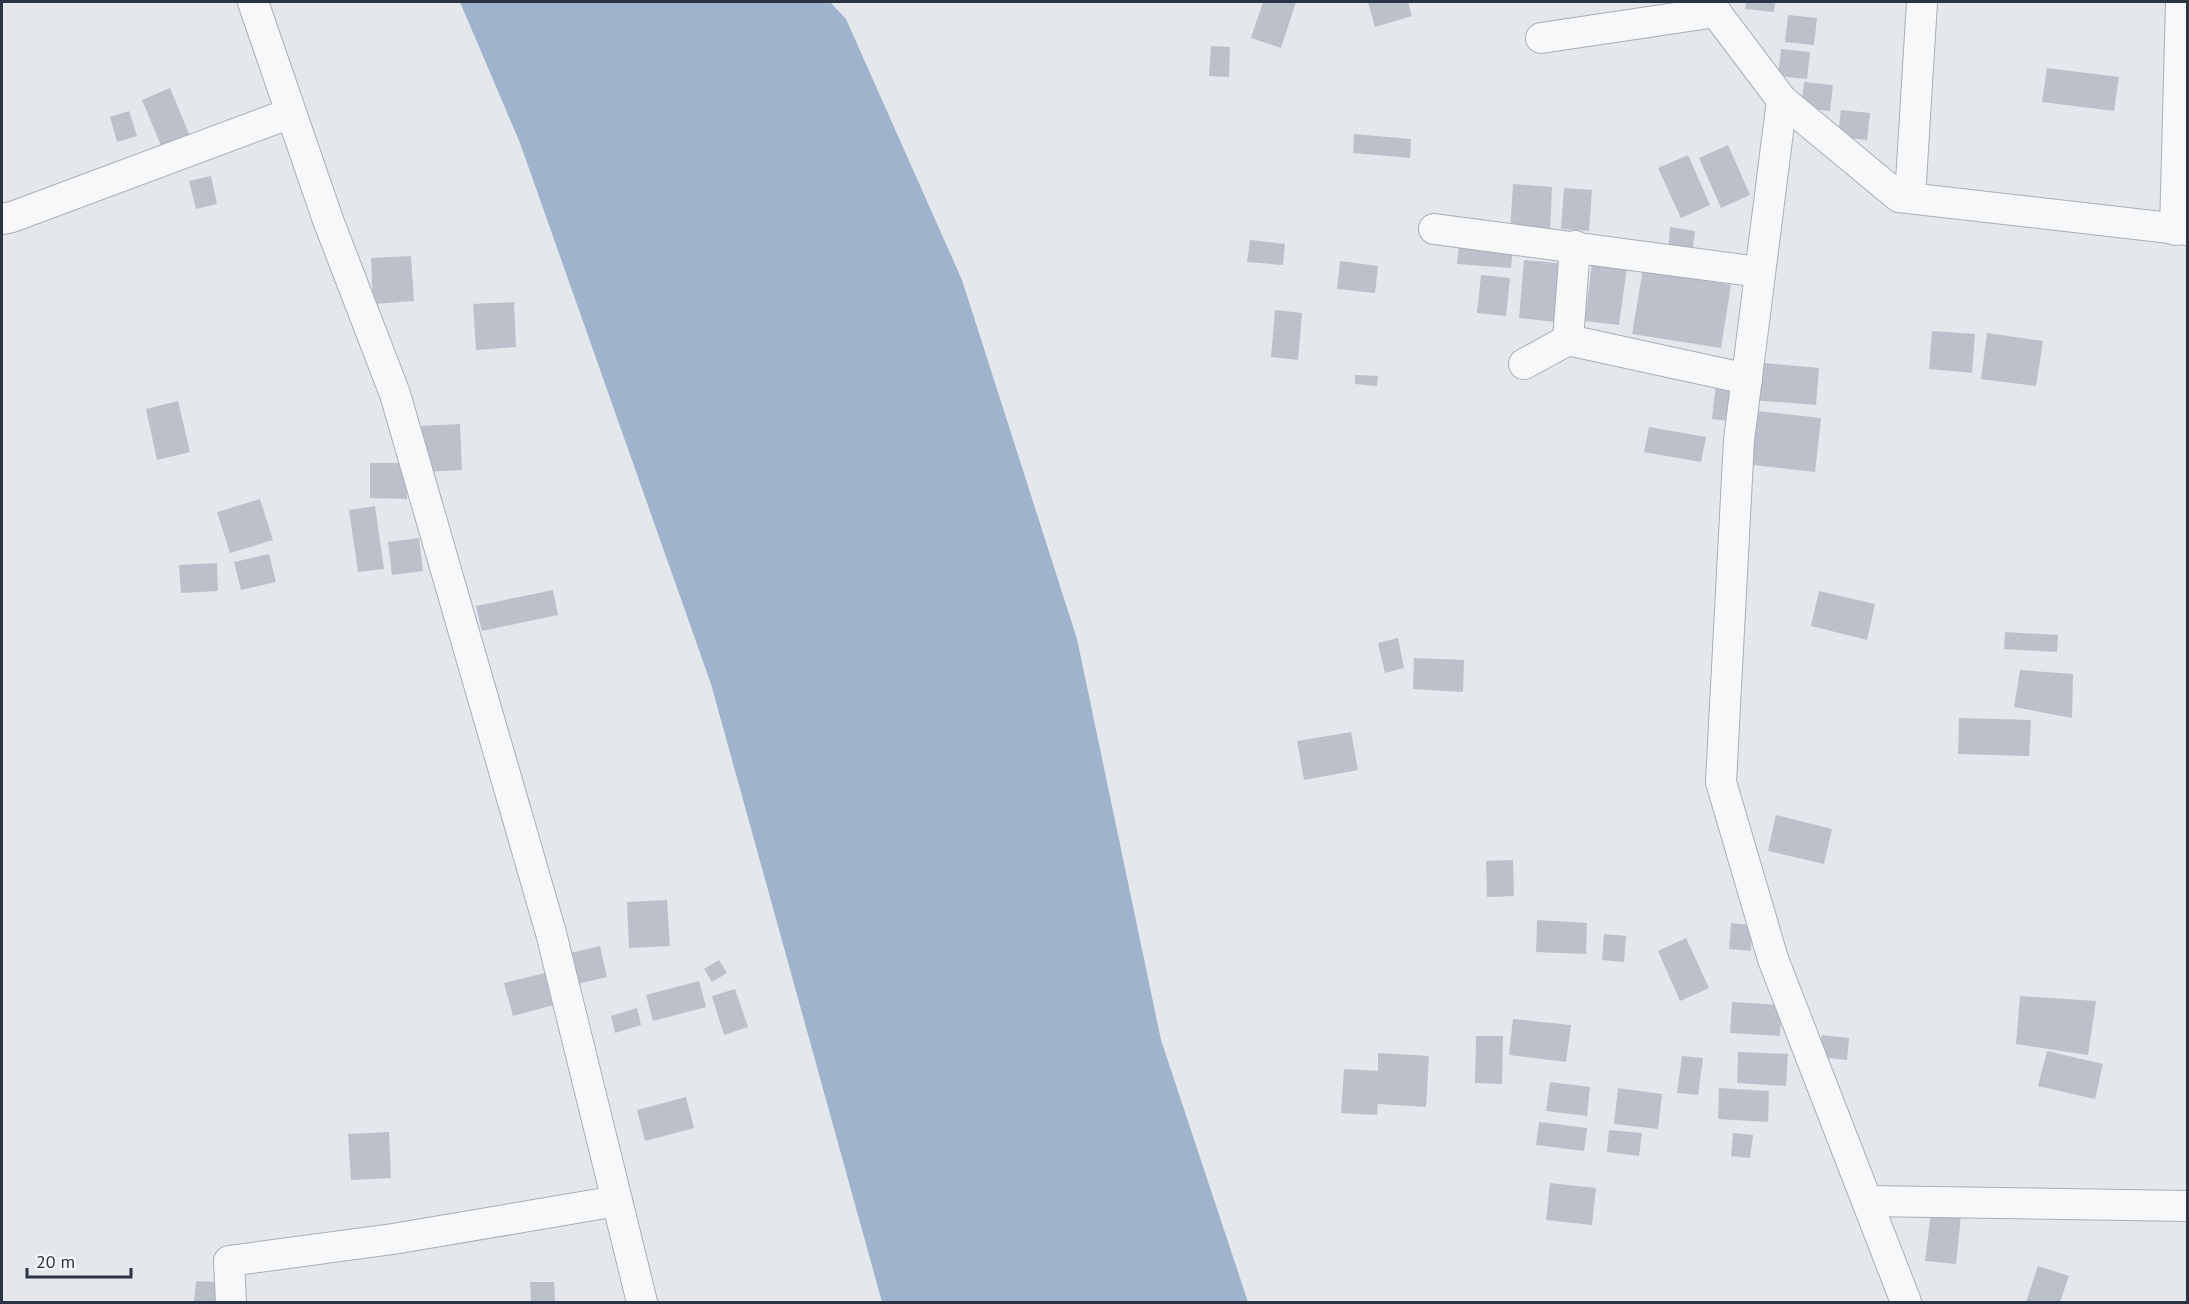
<svg xmlns="http://www.w3.org/2000/svg" width="2189" height="1304" viewBox="0 0 2189 1304" font-family="'PT Sans',sans-serif">
  <style>
    .water { fill: #9fb4cc }
    .building { fill: #bbc0ca }
    .lines { fill: none; stroke-linecap: round; stroke-linejoin: round }
    .minor-casing { stroke: #a9aeb7; stroke-width: 32 }
    .minor { stroke: #f7f8fa; stroke-width: 30 }
  </style>
  <rect width="100%" height="100%" fill="#e4e7ec"/>
  <polygon class="water" points="460,2 830,2 846,19 962,280 1077,639 1161,1040 1248,1302 882,1302 711,684 520,143"/>
  <g class="building">
    <polygon points="1263,2 1296,2 1281,48 1251,38"/>
    <polygon points="1368,2 1408,2 1412,16 1375,27"/>
    <polygon points="1746,2 1775,2 1774,12 1745,9"/>
    <polygon points="1788,15 1817,18 1814,45 1785,42"/>
    <polygon points="1211,46 1230,47 1229,77 1209,76"/>
    <polygon points="1781,49 1810,52 1807,79 1778,76"/>
    <polygon points="2047,68 2119,77 2114,111 2042,102"/>
    <polygon points="1804,82 1833,85 1830,111 1801,108"/>
    <polygon points="170,88 192,141 164,153 142,100"/>
    <polygon points="1841,110 1870,113 1867,140 1838,137"/>
    <polygon points="129,111 137,136 117,142 110,117"/>
    <polygon points="1354,134 1411,139 1410,158 1353,153"/>
    <polygon points="1728,145 1750,195 1721,208 1699,158"/>
    <polygon points="1688,155 1710,205 1681,218 1658,168"/>
    <polygon points="211,176 217,204 196,209 189,181"/>
    <polygon points="1513,184 1552,187 1550,234 1510,232"/>
    <polygon points="1564,188 1592,190 1589,231 1561,229"/>
    <polygon points="1670,227 1695,231 1692,254 1668,252"/>
    <polygon points="1250,240 1285,244 1283,265 1247,262"/>
    <polygon points="1459,243 1513,247 1511,268 1457,264"/>
    <polygon points="411,256 414,301 373,304 371,258"/>
    <polygon points="1524,260 1578,265 1573,324 1519,318"/>
    <polygon points="1340,261 1378,266 1375,293 1337,289"/>
    <polygon points="1592,262 1627,267 1619,325 1585,321"/>
    <polygon points="1643,269 1731,285 1721,348 1632,334"/>
    <polygon points="1481,275 1510,278 1506,316 1477,313"/>
    <polygon points="514,302 516,347 476,350 473,304"/>
    <polygon points="1275,310 1302,313 1298,360 1271,357"/>
    <polygon points="1932,331 1975,334 1972,373 1929,369"/>
    <polygon points="1987,333 2043,341 2036,386 1981,379"/>
    <polygon points="1754,362 1819,368 1816,405 1751,400"/>
    <polygon points="1355,375 1378,376 1377,386 1355,384"/>
    <polygon points="1716,383 1740,386 1736,422 1712,419"/>
    <polygon points="178,401 190,452 157,460 146,409"/>
    <polygon points="1749,410 1821,418 1815,472 1744,464"/>
    <polygon points="460,424 462,470 422,472 420,426"/>
    <polygon points="1649,427 1706,437 1701,462 1644,452"/>
    <polygon points="370,463 407,463 407,499 370,498"/>
    <polygon points="260,499 273,540 230,553 217,512"/>
    <polygon points="375,506 384,569 358,572 349,510"/>
    <polygon points="419,538 423,571 392,575 388,542"/>
    <polygon points="269,554 276,582 241,590 234,562"/>
    <polygon points="217,563 218,591 181,593 179,565"/>
    <polygon points="553,590 558,615 482,631 476,606"/>
    <polygon points="1819,591 1875,604 1867,640 1811,626"/>
    <polygon points="2005,632 2058,635 2057,652 2004,649"/>
    <polygon points="1398,638 1404,668 1385,673 1378,643"/>
    <polygon points="1414,658 1464,660 1463,692 1413,689"/>
    <polygon points="2020,670 2073,674 2072,718 2014,707"/>
    <polygon points="1959,718 2031,720 2029,756 1958,754"/>
    <polygon points="1351,732 1358,770 1304,780 1297,741"/>
    <polygon points="1776,815 1832,829 1824,864 1768,851"/>
    <polygon points="1513,860 1514,896 1487,897 1486,861"/>
    <polygon points="667,900 670,946 629,948 627,902"/>
    <polygon points="1537,920 1587,923 1586,954 1536,952"/>
    <polygon points="1731,923 1752,925 1751,951 1729,949"/>
    <polygon points="1604,934 1626,936 1624,962 1602,960"/>
    <polygon points="1686,938 1709,988 1680,1001 1658,951"/>
    <polygon points="600,946 607,977 573,985 566,954"/>
    <polygon points="719,960 727,973 712,982 704,969"/>
    <polygon points="553,971 561,1003 513,1016 504,983"/>
    <polygon points="699,981 706,1007 653,1021 646,995"/>
    <polygon points="735,989 748,1027 724,1035 712,996"/>
    <polygon points="2020,996 2096,1001 2088,1055 2016,1044"/>
    <polygon points="1732,1002 1782,1005 1780,1036 1730,1033"/>
    <polygon points="637,1008 641,1025 615,1033 611,1016"/>
    <polygon points="1513,1019 1571,1025 1566,1062 1509,1055"/>
    <polygon points="1822,1035 1849,1038 1847,1060 1819,1057"/>
    <polygon points="1476,1036 1503,1036 1502,1084 1475,1083"/>
    <polygon points="2047,1051 2103,1064 2095,1099 2038,1086"/>
    <polygon points="1738,1052 1788,1054 1786,1086 1737,1083"/>
    <polygon points="1378,1053 1429,1056 1426,1107 1378,1104 1377,1115 1341,1113 1344,1069 1378,1071"/>
    <polygon points="1682,1056 1703,1058 1698,1095 1677,1093"/>
    <polygon points="1550,1082 1590,1087 1587,1116 1546,1111"/>
    <polygon points="1618,1088 1662,1094 1658,1129 1614,1124"/>
    <polygon points="1719,1088 1769,1091 1768,1122 1718,1119"/>
    <polygon points="686,1097 694,1128 645,1141 637,1110"/>
    <polygon points="1539,1122 1587,1128 1584,1151 1536,1145"/>
    <polygon points="1609,1130 1642,1133 1639,1156 1607,1152"/>
    <polygon points="389,1132 391,1178 351,1180 348,1134"/>
    <polygon points="1733,1133 1753,1135 1750,1158 1731,1156"/>
    <polygon points="1550,1183 1596,1188 1592,1225 1546,1220"/>
    <polygon points="1931,1212 1961,1215 1956,1264 1925,1261"/>
    <polygon points="2038,1266 2069,1276 2060,1302 2026,1302"/>
    <polygon points="196,1281 219,1282 218,1302 194,1302"/>
    <polygon points="530,1282 554,1282 555,1302 531,1302"/>
  </g>
  <g class="lines">
    <defs>
      <g id="minor">
        <polyline points="253,2 328,220 395,394 551,933 642,1302"/>
        <polyline points="1708,2 1782,100 1899,197 2188,230"/>
        <polyline points="1541,38 1716,12"/>
        <polyline points="1782,100 1739,440 1721,782 1773,959 1906,1302"/>
        <polyline points="1910,198 1922,2"/>
        <polyline points="2,219 12,217 291,113"/>
        <polyline points="1434,229 1759,272"/>
        <polyline points="2175,230 2181,2"/>
        <polyline points="1575,246 1568,340 1747,379"/>
        <polyline points="1524,364 1568,340"/>
        <polyline points="1867,1201 2188,1206"/>
        <polyline points="231,1302 229,1261 393,1239 617,1201"/>
      </g>
    </defs>
    <use href="#minor" class="minor-casing"/>
    <use href="#minor" class="minor"/>
  </g>
  <rect width="2189" height="1304" fill="none" stroke="#2b3445" stroke-width="6"/>
  <path d="M27 1268v9h104v-9" fill="none" stroke="#2b3445" stroke-width="3"/>
  <text x="36" y="1268" font-size="18" fill="#2b3445" stroke="#f4f6f9" stroke-width="4.5" paint-order="stroke">20 m</text>
</svg>
